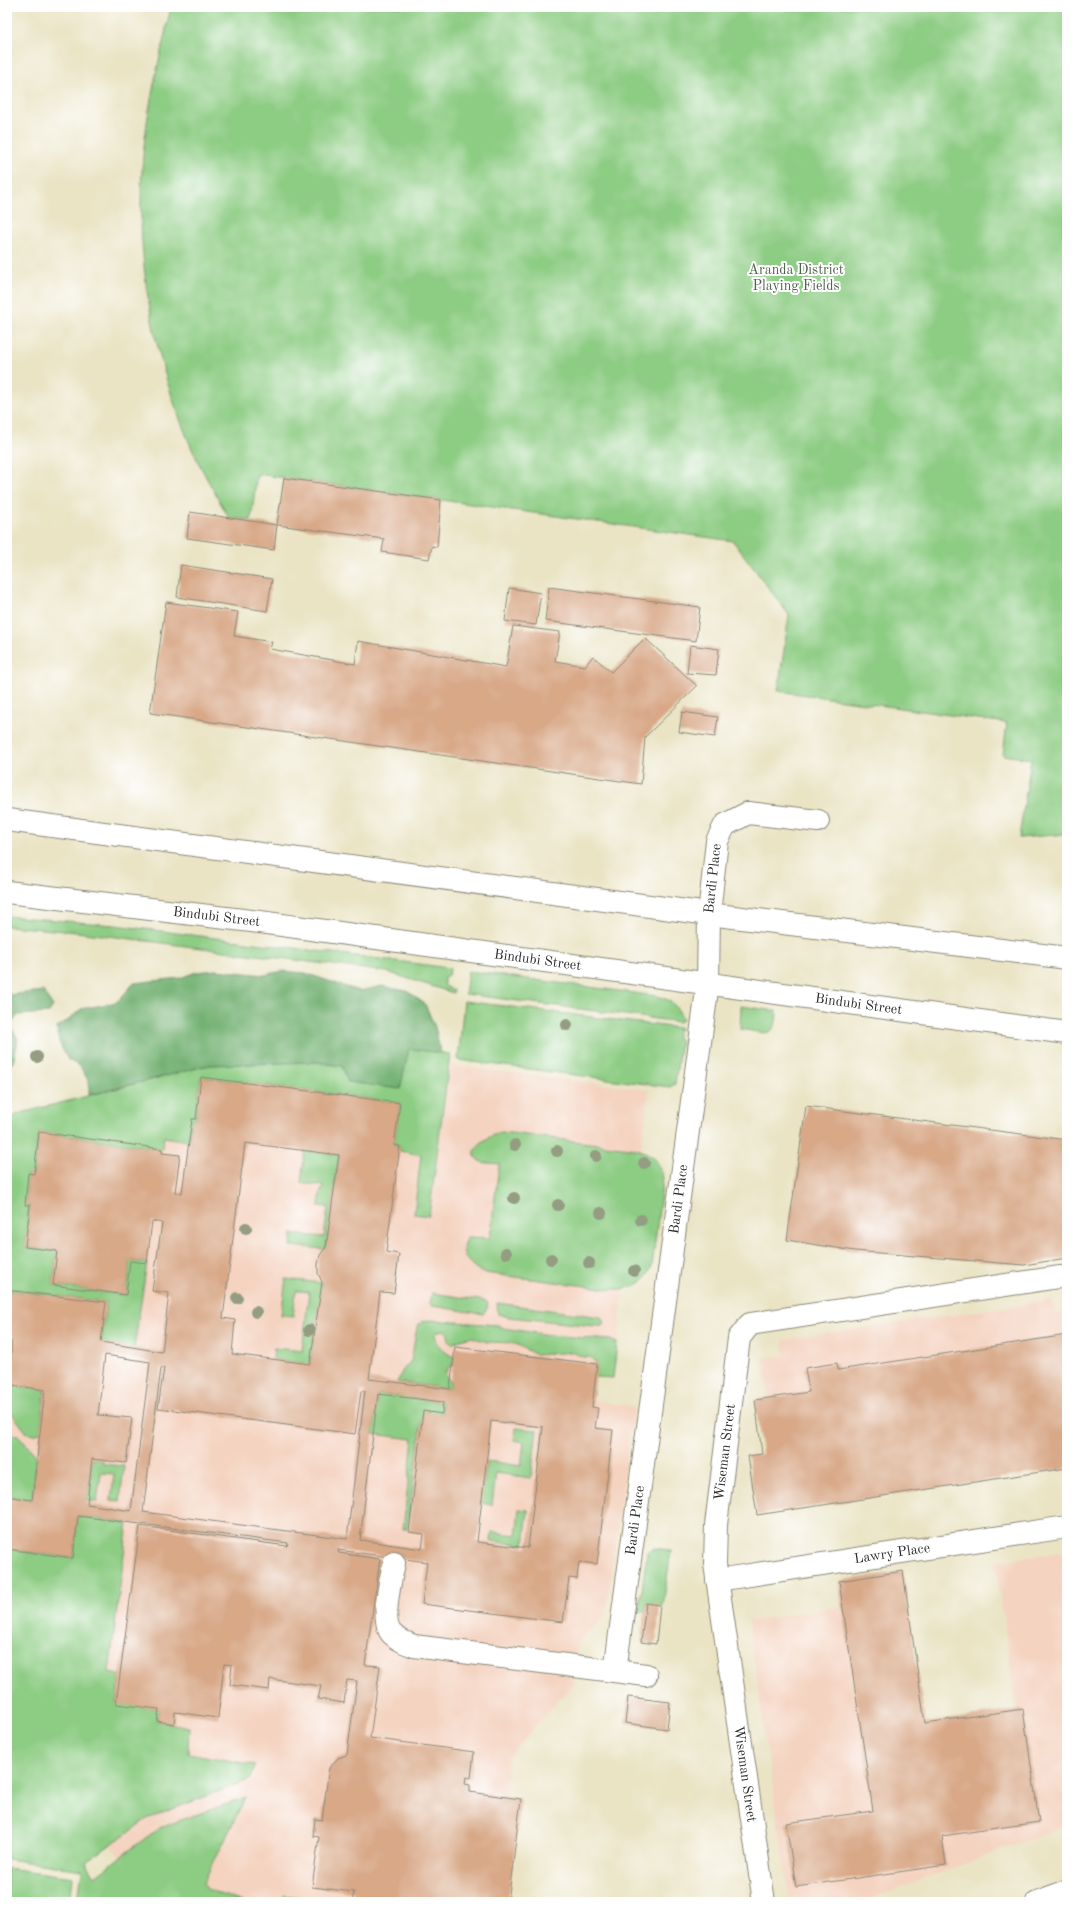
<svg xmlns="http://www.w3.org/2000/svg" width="1074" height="1909" viewBox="0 0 1074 1909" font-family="'Old Standard TT',serif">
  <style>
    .built { fill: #f4d3c0 }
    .green { fill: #8dcc83; stroke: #5c7c57 }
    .forest { fill: #72b071; stroke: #4e6e4e }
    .building { fill: #d8a887; fill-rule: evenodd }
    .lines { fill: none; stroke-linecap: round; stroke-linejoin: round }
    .minor-casing { stroke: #8a8878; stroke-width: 24 }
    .major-casing { stroke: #8a8878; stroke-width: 24 }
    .minor { stroke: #fff; stroke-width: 22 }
    .major { stroke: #fff; stroke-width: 22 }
    .tree { fill: #949d81 }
    .labels { text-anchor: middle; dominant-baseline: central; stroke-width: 4; stroke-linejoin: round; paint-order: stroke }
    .park-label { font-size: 14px; fill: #4d634a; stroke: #fff }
    .street-label { font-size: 14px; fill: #2b2b2b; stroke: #fff }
  </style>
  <rect width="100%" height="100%" fill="#fff"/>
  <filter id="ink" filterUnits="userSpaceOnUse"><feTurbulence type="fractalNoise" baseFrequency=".025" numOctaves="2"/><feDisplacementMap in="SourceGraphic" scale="8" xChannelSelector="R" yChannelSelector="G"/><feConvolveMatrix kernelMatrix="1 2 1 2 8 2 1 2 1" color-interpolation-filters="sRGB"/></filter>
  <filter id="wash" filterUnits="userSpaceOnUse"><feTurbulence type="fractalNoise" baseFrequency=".012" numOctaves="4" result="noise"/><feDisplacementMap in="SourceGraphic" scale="16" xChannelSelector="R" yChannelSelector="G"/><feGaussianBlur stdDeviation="0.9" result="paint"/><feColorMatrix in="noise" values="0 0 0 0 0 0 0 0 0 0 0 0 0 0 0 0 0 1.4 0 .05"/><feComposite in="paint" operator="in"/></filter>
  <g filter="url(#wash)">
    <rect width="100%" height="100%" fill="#eae4c5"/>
    <g class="built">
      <polygon points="409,1048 450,1054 449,1065 649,1090 613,1378 595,1377 593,1400 634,1407 606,1614 578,1643 573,1684 509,1757 504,1796 521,1799 508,1902 158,1902 7,1723 7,1125 17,1114 209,1065"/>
      <polygon points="1053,1300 1055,1314 1067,1312 1067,1468 757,1515 748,1456 762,1454 755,1400 769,1398 763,1358 785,1355 783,1340"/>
      <polygon points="1067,1551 1067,1825 863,1902 790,1902 748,1621 841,1607 838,1587 890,1579 914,1740 1019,1724 995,1562"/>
    </g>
    <g class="green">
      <path d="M171,7H1067V834L1019,838L1031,759L1003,755L1007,723L778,691L789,615L733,541L257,474L251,520L229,518C214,491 198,465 187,437C147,340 132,233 146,129C152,88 162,47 171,7Z"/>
      <polygon points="7,916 114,925 450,968 449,974 444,978 444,985 454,991 453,993 387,972 77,932 7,926"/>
      <path d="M468,971L657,996C671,999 677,1006 683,1019L679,1022L465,994Z"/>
      <polygon points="464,1001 679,1028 681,1030 677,1030 677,1038 681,1040 675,1084 670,1087 458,1060"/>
      <path d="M741,1006L777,1011C776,1041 763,1032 740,1029Z"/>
      <polygon points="409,1048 450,1054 429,1216 414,1214 421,1155 400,1151 400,1146 394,1145 400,1103 201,1077 196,1119 192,1119 188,1141 164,1137 162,1149 39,1132 34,1174 28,1174 25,1204 30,1205 25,1247 57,1251 53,1285 126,1295 130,1261 147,1263 134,1348 101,1342 106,1302 7,1290 7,1125 17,1114 209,1065 316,1062 342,1066"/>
      <path d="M502,1132L637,1149C653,1154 661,1162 663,1178L652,1266C645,1285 630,1290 610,1289L484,1273C471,1267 456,1253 467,1237L490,1238L499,1164C493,1163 482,1164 478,1160C465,1148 493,1134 502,1132Z"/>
      <polygon points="305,1150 339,1155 326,1247 324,1249 291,1246 292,1234 324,1237 328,1207 319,1206 321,1190 323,1190 324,1186 301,1183"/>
      <polygon points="286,1279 322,1283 310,1364 273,1359 274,1348 302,1351 309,1292 296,1291 293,1316 281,1315"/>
      <polygon points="432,1293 486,1301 488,1304 486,1311 483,1314 432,1306 430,1304"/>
      <polygon points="497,1303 601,1317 604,1323 602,1326 595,1326 509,1317 498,1314"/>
      <path d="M429,1320L498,1325L503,1328L549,1335L610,1340L617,1343L613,1378L595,1377L597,1364L590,1357H583L572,1352L536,1355L514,1343L487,1342L472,1337L464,1338L452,1344L449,1342L448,1334L444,1330L439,1331L435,1334C436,1345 445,1353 454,1357L453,1364L447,1369L445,1375L451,1382L450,1389L397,1382L403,1370L411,1361L417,1327L421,1322Z"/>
      <polygon points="11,1378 11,1385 45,1390 40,1433 33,1435 27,1433 10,1411 7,1400 7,1380"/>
      <polygon points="378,1394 443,1402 442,1414 423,1412 407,1529 403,1529 413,1439 373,1434"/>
      <polygon points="516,1428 537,1430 531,1478 496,1473 492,1505 481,1503 487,1461 521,1466 524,1442 514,1440"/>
      <polygon points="13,1434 18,1435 37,1457 32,1500 7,1496 7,1435"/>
      <polygon points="92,1459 103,1460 103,1464 124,1466 120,1501 111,1500 114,1474 101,1473 97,1502 87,1501"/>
      <polygon points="519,1509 528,1510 524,1545 491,1541 492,1532 516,1535"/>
      <polygon points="78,1516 128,1523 109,1672 120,1674 116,1703 159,1709 157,1721 189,1727 188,1753 255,1765 251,1779 147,1819 86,1862 95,1876 159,1828 246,1797 203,1883 207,1889 242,1902 78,1902 82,1870 7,1859 7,1549 73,1558"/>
      <polygon points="654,1548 671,1550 663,1606 646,1603 645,1612 639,1612 647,1552"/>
      <polygon points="7,1868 73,1877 70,1902 7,1902"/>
      <polygon points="284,1895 338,1902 283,1902"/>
    </g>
    <g class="forest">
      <polygon points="216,970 265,975 282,971 305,973 359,991 382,986 407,991 425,1004 435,1027 441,1053 409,1049 400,1089 348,1082 342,1066 316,1062 209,1065 89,1095 89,1082 80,1066 68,1060 59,1042 57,1027 70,1019 81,1009 117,1002 134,983 180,978 196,972"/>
      <polygon points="43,991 53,1006 49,1013 18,1015 10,1026 18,1039 14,1061 7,1069 7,995"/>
    </g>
    <g id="blocks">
      <g class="building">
        <polygon points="284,478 441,500 437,547 432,546 429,559 382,552 384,539 277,525"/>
        <polygon points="190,512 277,525 274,550 187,538"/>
        <polygon points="181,565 272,579 267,611 177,597"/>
        <polygon points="549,587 700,607 696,641 545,621"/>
        <polygon points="509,588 541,593 536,625 505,621"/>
        <polygon points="166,602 238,612 234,636 272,642 270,649 355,664 358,641 506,667 513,626 560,632 555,661 585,666 593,656 611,672 645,638 697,686 645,737 641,784 150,713"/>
        <polygon points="690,645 719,649 716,675 687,673"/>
        <polygon points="682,712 718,717 715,737 679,732"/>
        <path d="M201,1077L400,1103L394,1145L400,1146L386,1252L399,1254L394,1293L380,1292L369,1379L450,1389L455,1347L597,1364L592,1407L598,1408L595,1428L613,1430L597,1564L579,1562L577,1579L569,1578L563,1622L422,1604L427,1562L338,1550L339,1553L380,1559L365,1665L380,1666L370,1738L474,1752L471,1778L466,1777L465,1784L470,1785V1792L521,1799L508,1902H441L417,1899V1902H352L354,1892L312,1887L319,1837L313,1836L315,1819L322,1820L329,1768L338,1758L347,1755L357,1681L347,1680L344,1703L318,1699L321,1686L270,1679L269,1690L230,1685L232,1665L224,1664L218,1718L175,1712L174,1724L157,1721L159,1709L116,1704L140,1526L287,1546L288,1543L78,1516L73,1558L7,1549V1496L32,1500L45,1390L11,1385V1341H7V1290L106,1302L101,1342L162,1352L169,1293L152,1291L162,1223L152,1221L147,1263L130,1261L126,1295L53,1285L57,1251L25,1247L30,1205H25L28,1173L34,1174L39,1132L162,1149V1153L180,1155L175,1192L182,1193L192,1119H196ZM245,1143L339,1155L326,1247L320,1255L318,1264V1273L322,1282L310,1364L232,1354L235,1320L223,1318ZM105,1355L150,1362L131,1511L87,1504L92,1459L126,1463L132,1418L98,1415ZM161,1368H164L158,1408L355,1434L361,1391H365L347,1539L143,1512ZM378,1394L443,1402L442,1414L423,1411L409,1532L424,1534L422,1549L360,1540ZM491,1421L543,1427L528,1548L477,1542Z"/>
        <polygon points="806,1106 1067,1140 1067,1258 1024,1265 855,1251 787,1240"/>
        <polygon points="1067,1335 1067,1468 757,1515 748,1456 762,1454 755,1400 809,1392 805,1368 837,1363 838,1370"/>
        <polygon points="903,1571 925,1723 1023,1709 1039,1822 942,1836 946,1865 796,1887 786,1823 873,1811 839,1581"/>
        <polygon points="646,1603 660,1605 656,1644 641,1642"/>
        <polygon points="628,1697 670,1702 667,1729 625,1723"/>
      </g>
    </g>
  </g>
  <g filter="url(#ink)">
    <use href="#blocks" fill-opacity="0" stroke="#8a8878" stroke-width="1"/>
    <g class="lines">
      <defs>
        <g id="minor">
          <path d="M394,1563C391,1578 380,1622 392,1634C398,1640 406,1643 414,1646L646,1675"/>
          <path id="s1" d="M717,1580L1067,1527"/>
          <path id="s2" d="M615,1671L708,983L709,914L717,841L725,825L748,813L818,821"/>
          <path id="s3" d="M764,1902L715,1564L716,1525L739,1338L750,1324L1059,1277L1067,1278"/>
          <polyline points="1037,1902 1067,1891"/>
        </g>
        <g id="major">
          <polyline points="7,820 709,914 1067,958"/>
          <path id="s4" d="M7,892L260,922L1067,1033"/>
        </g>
      </defs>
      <use href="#minor" class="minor-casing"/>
      <use href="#major" class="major-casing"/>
      <use href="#minor" class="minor"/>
      <use href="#major" class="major"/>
    </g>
    <g class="tree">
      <circle cx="567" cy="1025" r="6"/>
      <circle cx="37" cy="1057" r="6"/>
      <circle cx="515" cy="1145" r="6"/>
      <circle cx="557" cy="1151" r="6"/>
      <circle cx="596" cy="1156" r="6"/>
      <circle cx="644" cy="1163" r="6"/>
      <circle cx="514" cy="1198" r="6"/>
      <circle cx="558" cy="1205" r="6"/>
      <circle cx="601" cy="1213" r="6"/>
      <circle cx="641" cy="1220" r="6"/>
      <circle cx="246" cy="1228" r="6"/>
      <circle cx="506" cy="1253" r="6"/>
      <circle cx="551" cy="1259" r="6"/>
      <circle cx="589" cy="1263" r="6"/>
      <circle cx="634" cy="1271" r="6"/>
      <circle cx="237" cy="1298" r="6"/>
      <circle cx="256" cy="1312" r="6"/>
      <circle cx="309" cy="1330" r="6"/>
    </g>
  </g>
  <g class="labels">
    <g class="park-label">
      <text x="796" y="270">Aranda District<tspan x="796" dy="16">Playing Fields</tspan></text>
    </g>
    <g class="street-label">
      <text stroke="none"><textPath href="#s2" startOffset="799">Bardi Place</textPath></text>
      <text stroke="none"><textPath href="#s4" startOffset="211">Bindubi Street</textPath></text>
      <text stroke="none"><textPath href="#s4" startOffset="535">Bindubi Street</textPath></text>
      <text stroke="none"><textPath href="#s4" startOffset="859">Bindubi Street</textPath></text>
      <text stroke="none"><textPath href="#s2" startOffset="476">Bardi Place</textPath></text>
      <text stroke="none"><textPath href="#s3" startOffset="454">Wiseman Street</textPath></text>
      <text stroke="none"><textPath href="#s2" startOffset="152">Bardi Place</textPath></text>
      <text stroke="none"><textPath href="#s1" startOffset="177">Lawry Place</textPath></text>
      <text transform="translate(745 1774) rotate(82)">Wiseman Street</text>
    </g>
  </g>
  <rect width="1074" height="1909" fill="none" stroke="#fff" stroke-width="24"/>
</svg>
